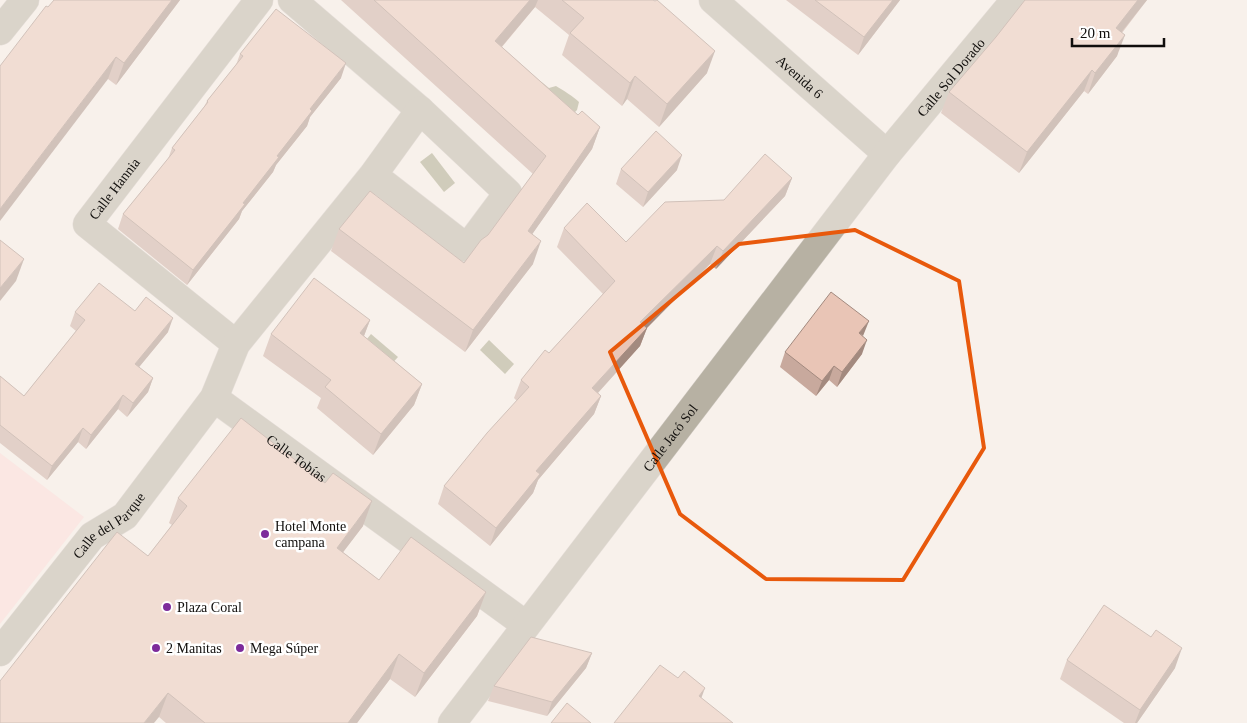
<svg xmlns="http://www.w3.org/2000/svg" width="1247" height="723" viewBox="0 0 1247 723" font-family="Georgia,serif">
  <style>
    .green { fill: #fedcda }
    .water { fill: #a1a181 }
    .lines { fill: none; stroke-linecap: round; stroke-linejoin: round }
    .minor-casing { stroke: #d3cdc7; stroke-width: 29 }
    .minor { stroke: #b7b1a3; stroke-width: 28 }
    .wall { fill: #c8a99d }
    .shaded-wall { fill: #a38a7f }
    .building { fill: #e9c5b6; stroke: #a38a7f }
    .marked { fill: none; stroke: #e8590c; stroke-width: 4; stroke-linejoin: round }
    .poi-dot { fill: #7d2b9b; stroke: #fff; stroke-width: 2 }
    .labels { text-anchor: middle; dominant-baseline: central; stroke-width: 5; stroke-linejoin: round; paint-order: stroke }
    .street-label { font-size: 14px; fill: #100e0c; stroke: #fff }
    .poi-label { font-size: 14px; fill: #100e0c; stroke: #fff; text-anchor: start }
  </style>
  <rect width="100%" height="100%" fill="#f8f1eb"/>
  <polygon class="green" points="0,453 84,517 0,624"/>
  <g class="water">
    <path d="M535,80H539L549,88L556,86C563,90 574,97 579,102L577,110L574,113Z"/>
    <polygon points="432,153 455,183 444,192 420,162"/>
    <polygon points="371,334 398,357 388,368 362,345"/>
    <polygon points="489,340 514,364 505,374 480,350"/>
  </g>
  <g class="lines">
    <defs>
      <g id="minor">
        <polyline points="292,0 420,110"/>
        <path id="s1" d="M713,0L887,154"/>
        <polyline points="0,31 25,0"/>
        <path id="s2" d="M236,344L87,224L259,0"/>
        <path id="s3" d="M214,398L526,625"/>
        <path id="s4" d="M0,652L92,536L125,516L214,398L236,344L373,175L420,110L508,193L467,248L373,175"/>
        <path id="s5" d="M452,723L887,154L1015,0"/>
      </g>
    </defs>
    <use href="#minor" class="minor-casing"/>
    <use href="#minor" class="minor"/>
  </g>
  <g class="wall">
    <polygon points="54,0 180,0 116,85 108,79"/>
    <polygon points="341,0 653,0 707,73 659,127 627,99 622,106 562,55 569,35 535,7 502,47 578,115 600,127 592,149 532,234 533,264 465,352 331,251 339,229 464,263 488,235 533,174"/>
    <polygon points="786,0 900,0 858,55"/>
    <polygon points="1025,0 1147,0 1122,33 1117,56 1088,94 1084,91 1019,173 941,113 949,92 996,37"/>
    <polygon points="240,54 341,78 310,117 307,126 276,165 273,172 242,211 239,219 187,285 118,229 123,214 168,159 172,148 204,107 207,101 236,65"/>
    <polygon points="621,169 677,170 643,207 616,184"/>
    <polygon points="792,178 785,196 716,269 710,264 647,328 640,346 598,393 601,396 594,414 538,480 533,493 490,546 438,504 444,486 517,401 514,398 521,380 549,353 603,294 557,247 564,228 626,242 724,200"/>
    <polygon points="135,311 168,332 139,367 153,378 148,392 127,417 118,409 86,449 78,442 47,480 0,443 0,376 24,396 76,331 70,326 75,312"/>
    <polygon points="370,320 364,336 422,384 414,405 373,455 317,408 321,398 263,356 271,334"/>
    <polygon points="863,336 862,354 837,387 829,380 816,396 780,367 785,352"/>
    <polygon points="178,498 363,526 343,552 379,580 486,592 477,616 415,697 390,679 357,723 166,723 159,717 148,556 172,525 169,523"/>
    <polygon points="1151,637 1175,668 1137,723 1124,723 1060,679 1067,660"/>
    <polygon points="592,653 586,668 547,716 488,701 494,686"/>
  </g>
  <g class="shaded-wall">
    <polygon points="172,0 180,0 116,85 124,63"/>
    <polygon points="530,0 538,0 535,7 487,64 495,41"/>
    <polygon points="893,0 900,0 858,55 864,37"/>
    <polygon points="1138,0 1147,0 1108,49 1116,28"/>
    <polygon points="1125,35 1117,56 1088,94 1095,73"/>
    <polygon points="715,51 707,73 659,127 667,104"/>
    <polygon points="116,57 108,79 0,221 0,209"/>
    <polygon points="346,63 341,78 310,117 307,126 276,165 273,172 242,211 239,219 187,285 193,270 243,203 310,109"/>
    <polygon points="1092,70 1084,91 1019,173 1027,152"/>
    <polygon points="635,76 627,99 622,106 630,83"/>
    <polygon points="600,127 592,149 519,253 528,231"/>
    <polygon points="682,155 677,170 643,207 648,192"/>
    <polygon points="792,178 785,196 716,269 723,251"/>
    <polygon points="541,241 533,264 465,352 473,330"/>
    <polygon points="717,246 710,264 634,341 640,322"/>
    <polygon points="24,259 16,281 0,301 0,288"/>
    <polygon points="173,318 168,332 130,378 135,364"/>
    <polygon points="370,320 362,341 360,333"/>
    <polygon points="869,321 863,336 859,333"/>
    <polygon points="647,328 640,346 585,407 592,388"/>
    <polygon points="867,340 862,354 837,387 842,372"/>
    <polygon points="834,366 829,380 816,396 822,381"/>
    <polygon points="153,378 148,392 127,417 133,403"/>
    <polygon points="422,384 414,405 373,455 381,434"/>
    <polygon points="123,395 118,409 86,449 91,435"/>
    <polygon points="601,396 594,414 538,480 533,493 490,546 496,528 536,471"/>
    <polygon points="83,428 78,442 47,480 52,466"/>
    <polygon points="372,501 363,526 328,572 337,548"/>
    <polygon points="486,592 477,616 415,697 424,673"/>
    <polygon points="1182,648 1175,668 1137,723 1135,723 1140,710"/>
    <polygon points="592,653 586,668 547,716 552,702"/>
    <polygon points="399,654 390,679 357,723 348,723"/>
    <polygon points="705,688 698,707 699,696"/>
    <polygon points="168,693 159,717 154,723 144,723"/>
  </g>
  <g class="building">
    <polygon points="54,0 172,0 124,63 116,57 0,209 0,66 46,6 48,7"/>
    <polygon points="374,0 530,0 495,41 578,115 582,111 600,127 528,231 541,241 473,330 339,229 370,191 464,263 481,240 488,235 546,156"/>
    <polygon points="562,0 653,0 655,1 657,0 715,51 667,104 635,76 630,83 570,33 584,18"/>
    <polygon points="815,0 893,0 864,37"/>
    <polygon points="1025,0 1138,0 1116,28 1125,35 1095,73 1092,70 1027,152 949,92 996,37"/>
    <polygon points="276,9 346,63 310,109 312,111 277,156 279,157 243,203 245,204 193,270 123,214 175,150 172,148 208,102 207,101 243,56 240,54"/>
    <polygon points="656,131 682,155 648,192 621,169"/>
    <polygon points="765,154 792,178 723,251 717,246 640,322 647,328 592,388 601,396 536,471 540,474 496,528 444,486 487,433 529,387 521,380 545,350 549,353 615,281 564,228 587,203 626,242 665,202 724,200"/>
    <polygon points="0,240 24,259 0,288"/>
    <polygon points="314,278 370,320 360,333 422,384 381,434 325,387 331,380 271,334"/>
    <polygon points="99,283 135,311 146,297 173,318 135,364 153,378 133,403 123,395 91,435 83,428 52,466 0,425 0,376 24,396 85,320 75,312"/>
    <polygon points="831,292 869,321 859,333 867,340 842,372 834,366 822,381 785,352"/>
    <polygon points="241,418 325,483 333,473 372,501 337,548 379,580 411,537 486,592 424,673 399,654 348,723 205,723 168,693 144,723 0,723 0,681 117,532 148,556 187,506 178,498"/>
    <polygon points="1104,605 1151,637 1156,630 1182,648 1140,710 1067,660"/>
    <polygon points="531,637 592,653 552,702 494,686"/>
    <polygon points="660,665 678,678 684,671 705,688 699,696 733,723 614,723"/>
    <polygon points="567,703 591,723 551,723"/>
  </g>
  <path d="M0 0H1247V723H0ZM855,230L959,281L984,448L903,580L766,579L680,514L610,352L739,244Z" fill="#f8f1eb" fill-opacity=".55" fill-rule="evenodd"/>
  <path class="marked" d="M855,230L959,281L984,448L903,580L766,579L680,514L610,352L739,244Z"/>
  <g class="poi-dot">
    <circle cx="265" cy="534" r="5"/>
    <circle cx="167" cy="607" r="5"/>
    <circle cx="156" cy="648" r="5"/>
    <circle cx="240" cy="648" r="5"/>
  </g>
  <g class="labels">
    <g class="street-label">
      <text stroke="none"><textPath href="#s1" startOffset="116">Avenida 6</textPath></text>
      <text stroke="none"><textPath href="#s5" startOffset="816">Calle Sol Dorado</textPath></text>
      <text stroke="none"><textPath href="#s2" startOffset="236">Calle Hannia</textPath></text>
      <text stroke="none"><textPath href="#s5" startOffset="359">Calle Jacó Sol</textPath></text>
      <text stroke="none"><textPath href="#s3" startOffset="102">Calle Tobías</textPath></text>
      <text stroke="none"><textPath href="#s4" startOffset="168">Calle del Parque</textPath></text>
    </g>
    <g class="poi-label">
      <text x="275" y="526">Hotel Monte<tspan x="275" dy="16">campana</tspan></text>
      <text x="177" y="607">Plaza Coral</text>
      <text x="166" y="648">2 Manitas</text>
      <text x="250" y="648">Mega Súper</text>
    </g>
  </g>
  <path d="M1072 38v8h92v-8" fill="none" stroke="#100e0c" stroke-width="2.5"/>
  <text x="1080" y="38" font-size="15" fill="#100e0c" stroke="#ffffff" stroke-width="4" paint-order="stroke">20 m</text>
</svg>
